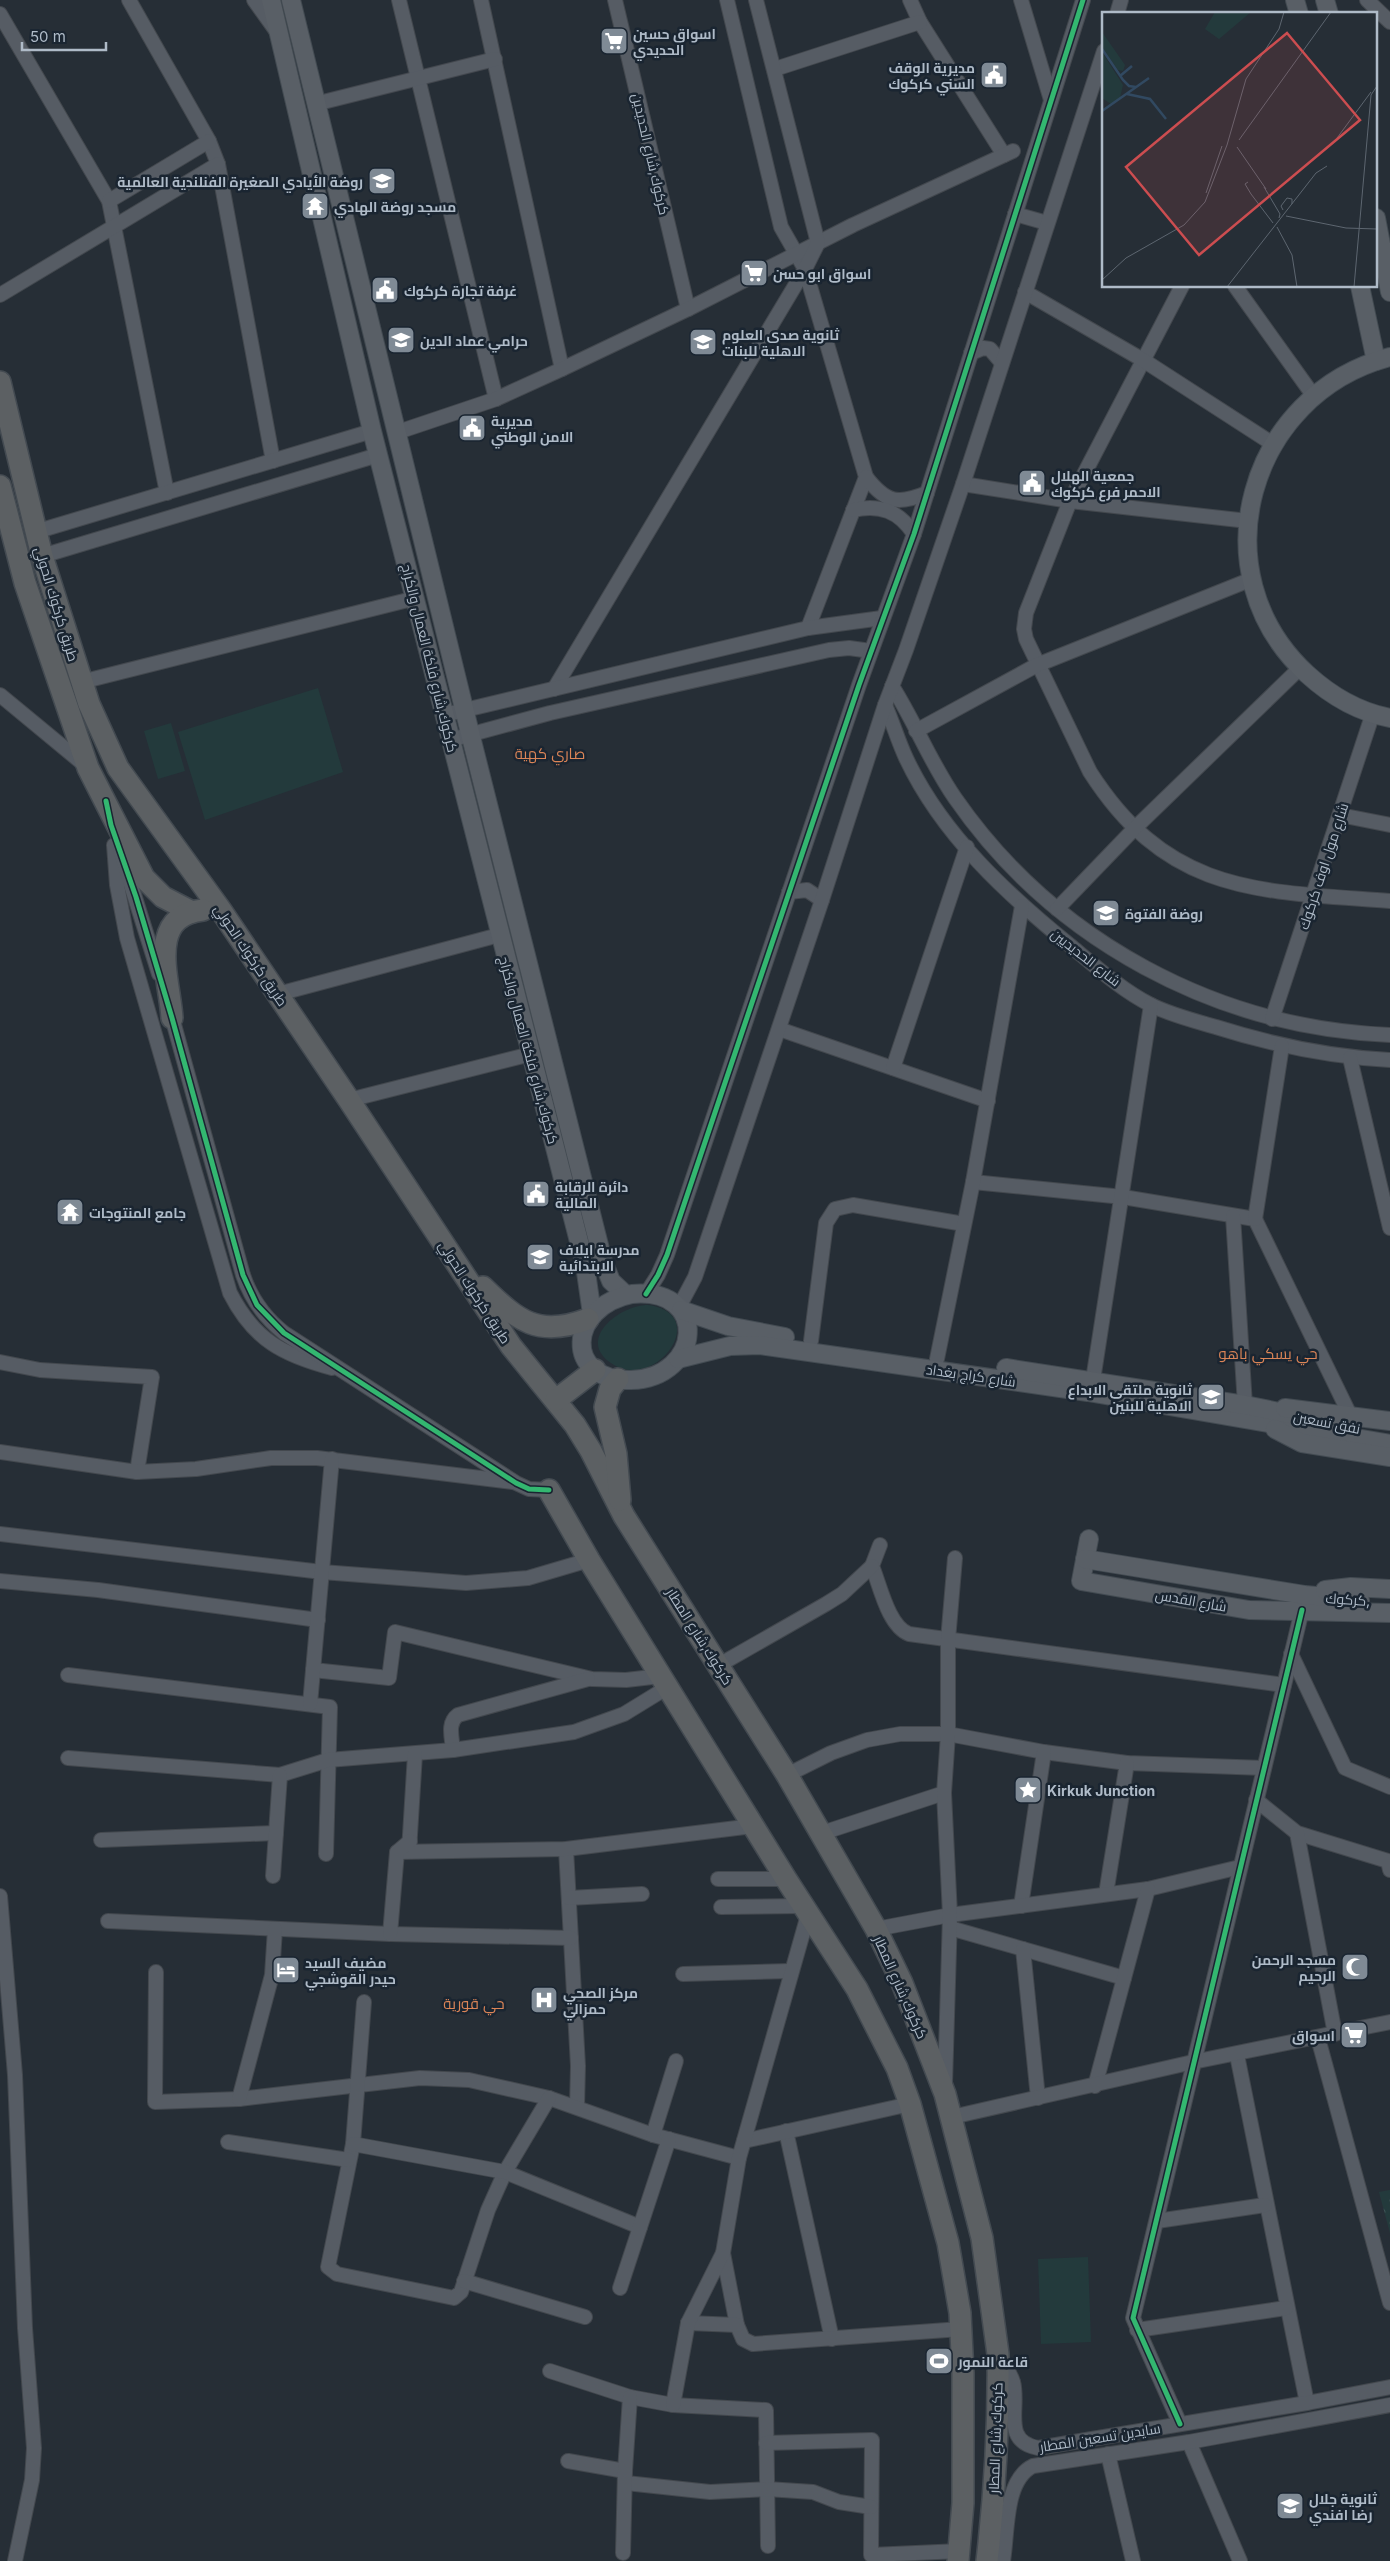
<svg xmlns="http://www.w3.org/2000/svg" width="1390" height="2561" viewBox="0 0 1390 2561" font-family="Inter,Cairo,sans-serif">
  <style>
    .grass { fill: #233a3c }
    .park { fill: url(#park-crowns) }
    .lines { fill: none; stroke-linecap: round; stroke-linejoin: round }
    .minor-casing { stroke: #43484e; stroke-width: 16 }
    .major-casing { stroke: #434b52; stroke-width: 20 }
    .highway-casing { stroke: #434a51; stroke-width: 24 }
    .minor { stroke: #565c64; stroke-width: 14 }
    .major { stroke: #595f66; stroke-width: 18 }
    .highway { stroke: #5c6063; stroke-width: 21 }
    .cycleway-casing { stroke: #1a2531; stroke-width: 8 }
    .cycleway { stroke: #33b770; stroke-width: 5 }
    .labels { text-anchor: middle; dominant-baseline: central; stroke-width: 5; stroke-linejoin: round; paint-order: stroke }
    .poi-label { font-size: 14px; font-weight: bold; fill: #afbbc8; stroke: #1a2531; text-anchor: start }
    .street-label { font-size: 14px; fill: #afbbc8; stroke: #1a2531 }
    .neighbourhood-label { font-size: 15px; fill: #dc8557; stroke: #1a2531 }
    .inset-river { fill: none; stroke: #314961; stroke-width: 2.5 }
    .inset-road { fill: none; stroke: #5d6670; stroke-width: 1 }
    .view { fill: #cc4d50; fill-opacity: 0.15; stroke: #cc4d50; stroke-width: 2.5 }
    .inset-edge { fill: none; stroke: #afbbc8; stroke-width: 2.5 }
  </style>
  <defs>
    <pattern id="park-crowns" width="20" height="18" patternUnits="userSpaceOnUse" patternTransform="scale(1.25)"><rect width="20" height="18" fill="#233a3c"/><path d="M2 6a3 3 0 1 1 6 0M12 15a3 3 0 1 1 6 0" fill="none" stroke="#405557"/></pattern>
  </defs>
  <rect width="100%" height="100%" fill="#262e36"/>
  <g class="grass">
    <polygon points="318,688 343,772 205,820 178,732"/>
    <polygon points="171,723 185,771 158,779 144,731"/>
    <path d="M648,1305C713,1314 655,1394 611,1363C576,1339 620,1305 648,1305Z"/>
    <polygon points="1088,2257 1091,2342 1041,2344 1038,2259"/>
  </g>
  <polygon class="park" points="1390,2190 1390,2233 1379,2192"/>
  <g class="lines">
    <defs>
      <g id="minor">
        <polyline points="129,0 209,141 218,164 273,461"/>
        <polyline points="254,0 277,32"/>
        <polyline points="399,0 496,399"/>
        <polyline points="481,0 562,369"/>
        <polyline points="615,0 688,309"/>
        <polyline points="727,0 781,227 805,269 866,477 808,628"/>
        <polyline points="910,0 920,22 1004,155"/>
        <polyline points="1021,0 1051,100"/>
        <polyline points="1367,0 1390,22"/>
        <polyline points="0,14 109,201 167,493"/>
        <polyline points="1117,14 1121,0"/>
        <polyline points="775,69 920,22"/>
        <polyline points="315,104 495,59"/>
        <polyline points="109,201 209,141"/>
        <polyline points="1015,214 1047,223"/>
        <path d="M1182,286L1070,501L1026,613L1024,629L1026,639L1090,772C1169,895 1258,891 1390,901"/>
        <polyline points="1235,286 1313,395"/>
        <polyline points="1025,292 1143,360 1273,444"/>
        <polyline points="0,295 218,164"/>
        <polyline points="971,353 983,348 990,349 1002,363"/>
        <polyline points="398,432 496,399 562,369 688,309 853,225 1013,151"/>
        <path d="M866,477C886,503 898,505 927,493"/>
        <polyline points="963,484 1070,501 1248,521"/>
        <path d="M853,510C880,504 899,511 914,534"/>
        <polyline points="35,532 372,431"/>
        <polyline points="42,556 378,455"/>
        <polyline points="81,682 416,598"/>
        <path d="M892,686C915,722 930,762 955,798C1054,941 1217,1028 1390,1035"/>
        <polyline points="554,689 805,269 818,243 756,0"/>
        <polyline points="0,695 86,766"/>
        <path d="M885,705C893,723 898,741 906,758C942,835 1008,895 1072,947C1096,967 1123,991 1151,1005C1171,1015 1195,1021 1216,1027C1273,1045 1330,1057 1390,1060"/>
        <polyline points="444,715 808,628 882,618"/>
        <polyline points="916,731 1037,665 1252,579"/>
        <polyline points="450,740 550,713 829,650 849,648 871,651"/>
        <polyline points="1340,815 1390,825"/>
        <path d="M114,845L117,885L127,938L230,1293C254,1340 283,1355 332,1368"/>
        <polyline points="120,850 159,974"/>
        <polyline points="789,892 807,890 822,900"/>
        <polyline points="1057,909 1135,828 1300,668"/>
        <polyline points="278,994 499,935"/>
        <path d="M170,1010L243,1275C251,1299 264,1317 284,1333L516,1483L529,1489L549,1490"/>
        <polyline points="1272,1019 1373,713"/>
        <polyline points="779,1029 988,1101"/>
        <polyline points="1350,1058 1390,1228"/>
        <polyline points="893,1068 967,847"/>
        <polyline points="349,1100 531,1054"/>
        <polyline points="973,1182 1123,1197 1255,1219 1350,1415"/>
        <polyline points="1233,1216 1245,1405"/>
        <polyline points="1255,1219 1282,1046"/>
        <polyline points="646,1294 658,1275 667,1255 859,685 914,534 1083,0"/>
        <polyline points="679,1307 695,1277 822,900 885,705 906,650 963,484 1104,51"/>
        <polyline points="811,1341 826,1223 835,1209 853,1205 964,1224"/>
        <polyline points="937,1359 973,1182 1022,906"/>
        <polyline points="0,1362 40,1370 152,1377 137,1472"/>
        <polyline points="1093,1380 1151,1005"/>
        <polyline points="0,1452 137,1472 196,1469 271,1458 317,1458 513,1482"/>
        <polyline points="0,1534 322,1572 466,1583 528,1578 589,1560"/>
        <path d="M880,1545L872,1566C880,1585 888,1626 909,1634L1284,1685"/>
        <polyline points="0,1581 98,1590 318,1620"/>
        <polyline points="1291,1654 1345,1768 1390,1787"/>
        <polyline points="719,1665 826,1604 842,1594 872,1566"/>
        <polyline points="313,1670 389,1678 395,1632 592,1679 626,1680 661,1676"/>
        <polyline points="68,1675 330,1707 326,1854"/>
        <polyline points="310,1704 332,1459"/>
        <path d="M453,1750C452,1737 447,1723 458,1715L588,1679"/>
        <polyline points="68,1758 280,1775 328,1760 453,1750 574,1732 624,1714 668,1687"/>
        <polyline points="787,1775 831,1753 867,1740 900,1734 948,1734 1044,1752 1127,1763 1264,1768"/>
        <polyline points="1256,1800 1297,1833 1388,1861 1390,1870"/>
        <polyline points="822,1833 944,1793"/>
        <polyline points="1297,1833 1335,2034"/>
        <polyline points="101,1840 276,1833"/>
        <polyline points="566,1849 578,2066 577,2107"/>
        <polyline points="409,1851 415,1754"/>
        <polyline points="397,1852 566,1849 753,1826"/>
        <polyline points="273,1876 280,1775"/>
        <polyline points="718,1879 786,1879"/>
        <polyline points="1106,1894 1127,1763"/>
        <polyline points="0,1896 15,2075 25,2328 34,2448 32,2480 15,2561"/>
        <polyline points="569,1898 642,1894"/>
        <polyline points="1021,1906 1044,1752"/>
        <polyline points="721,1907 803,1906"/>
        <polyline points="108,1921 390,1934 571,1938"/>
        <polyline points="950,1928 1124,1978"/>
        <polyline points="876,1929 950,1915 1148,1889 1240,1867"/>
        <polyline points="390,1934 397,1852 410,1841"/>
        <polyline points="1023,1949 1038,2098"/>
        <polyline points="156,1972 155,2102 239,2099 420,2078 469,2080 549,2098 653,2135 739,2158"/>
        <polyline points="683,1974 790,1971"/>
        <polyline points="364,2002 353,2144 328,2267 337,2274 454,2298 461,2292 488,2210 505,2172 549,2098"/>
        <polyline points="1318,2038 1390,2303"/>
        <polyline points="1237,2055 1307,2403"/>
        <polyline points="945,2084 950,1915 944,1793 948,1734 948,1640 955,1558"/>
        <polyline points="1095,2086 1148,1889"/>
        <polyline points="239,2099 272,1975 275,1929"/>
        <polyline points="952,2117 1193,2062 1390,2022"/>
        <polyline points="786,2131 832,2339"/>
        <polyline points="653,2135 676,2061"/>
        <polyline points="744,2141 910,2104"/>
        <polyline points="228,2142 349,2160"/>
        <polyline points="353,2144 505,2172 640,2227"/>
        <polyline points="1157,2221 1265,2205"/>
        <polyline points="723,2253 737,2325 743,2339 753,2344 961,2329"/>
        <polyline points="464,2281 585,2317"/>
        <polyline points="620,2288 669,2139"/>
        <polyline points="688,2323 737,2325"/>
        <polyline points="1137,2330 1286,2308"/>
        <path d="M1000,2358C1004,2365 1011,2374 1013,2382C1020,2407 1001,2441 1038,2448L1307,2403L1390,2387"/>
        <polyline points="550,2371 630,2397 673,2405 766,2410 768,2546"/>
        <polyline points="673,2405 688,2323 723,2253 739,2158 808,1915"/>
        <polyline points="1180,2424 1133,2318 1302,1610"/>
        <polyline points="1189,2442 1240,2561"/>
        <polyline points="766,2443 872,2440 871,2555 960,2551"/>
        <polyline points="1108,2454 1133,2561"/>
        <polyline points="568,2461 625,2471"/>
        <polyline points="626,2483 710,2492 767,2489 813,2492 839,2502 871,2507"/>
        <polyline points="623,2553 625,2471 630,2397"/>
        <path d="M1003,2561C1008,2532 1004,2480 1033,2466L1189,2442L1390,2405"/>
      </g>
      <g id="major">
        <polyline points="271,0 372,431 585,1265 592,1314"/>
        <polyline points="291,0 470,733 603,1261 611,1281 626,1295"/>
        <polyline points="1295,0 1299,14"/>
        <polyline points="1325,0 1329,14"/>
        <polyline points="1376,218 1390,292"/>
        <polyline points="1360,286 1376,361"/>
        <path d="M1390,357C1248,394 1197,573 1307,674C1330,695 1359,712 1390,718"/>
        <path d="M632,1294C711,1287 702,1378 631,1380C563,1381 567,1307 632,1294Z"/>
        <polyline points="681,1310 728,1326 785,1337"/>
        <polyline points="678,1359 730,1346 760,1345 1088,1392 1390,1444"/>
        <polyline points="1006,1368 1245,1405 1299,1416"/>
        <polyline points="1285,1408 1390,1421"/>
        <polyline points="1275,1429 1302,1443 1390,1457"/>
        <polyline points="1089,1539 1081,1581 1249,1610 1390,1613"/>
        <polyline points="1085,1559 1305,1595 1360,1600"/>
        <polyline points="1325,1590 1351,1587 1390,1589"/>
      </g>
      <g id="highway">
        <path d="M0,382L42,556L89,704L118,768L220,909L349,1100L511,1346L575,1425L591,1451L624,1516L787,1775L876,1929L902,1983L945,2094L982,2238L998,2354C999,2423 995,2492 987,2561"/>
        <polyline points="0,486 25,583 88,768 144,878 163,897 192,912"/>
        <path d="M172,1018C170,981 145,916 203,910"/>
        <path d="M483,1287C518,1321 538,1338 588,1319"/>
        <polyline points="618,1379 610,1389 605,1407 616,1454 620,1500"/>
        <polyline points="556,1400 595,1370"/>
        <polyline points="549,1490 589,1560 786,1879 857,1989 897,2068 910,2104 948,2243 960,2313 963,2373 963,2503 958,2561"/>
      </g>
    </defs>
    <use href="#minor" class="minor-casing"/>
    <use href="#major" class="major-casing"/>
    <use href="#highway" class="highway-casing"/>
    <use href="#minor" class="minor"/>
    <use href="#major" class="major"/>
    <use href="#highway" class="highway"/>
    <defs>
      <g id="cycleway">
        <polyline points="106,801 111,825 136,897 172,1018 243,1275 257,1305 284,1333 516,1483 529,1489 549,1490"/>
        <polyline points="646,1294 658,1275 667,1255 859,685 914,534 1083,0"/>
        <polyline points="1180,2424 1133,2318 1302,1610"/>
      </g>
    </defs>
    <use href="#cycleway" class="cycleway-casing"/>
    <use href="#cycleway" class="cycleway"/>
  </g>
  <defs>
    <symbol id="supermarket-square" viewBox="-11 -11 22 22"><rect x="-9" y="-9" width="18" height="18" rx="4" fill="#7f8a95" stroke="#1a2531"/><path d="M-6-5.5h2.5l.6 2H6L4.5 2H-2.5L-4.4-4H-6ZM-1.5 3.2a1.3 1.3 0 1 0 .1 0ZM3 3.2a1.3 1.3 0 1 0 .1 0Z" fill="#fff"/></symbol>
    <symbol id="civic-square" viewBox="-11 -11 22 22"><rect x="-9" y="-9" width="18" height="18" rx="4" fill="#7f8a95" stroke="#1a2531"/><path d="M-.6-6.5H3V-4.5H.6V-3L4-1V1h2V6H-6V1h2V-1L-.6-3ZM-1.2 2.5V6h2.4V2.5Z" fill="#fff"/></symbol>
    <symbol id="school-square" viewBox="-11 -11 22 22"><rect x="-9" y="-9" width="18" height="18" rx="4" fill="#7f8a95" stroke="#1a2531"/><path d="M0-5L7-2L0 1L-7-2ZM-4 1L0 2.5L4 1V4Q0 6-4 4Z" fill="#fff"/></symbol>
    <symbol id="temple-square" viewBox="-11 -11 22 22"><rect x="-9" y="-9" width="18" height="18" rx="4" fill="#7f8a95" stroke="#1a2531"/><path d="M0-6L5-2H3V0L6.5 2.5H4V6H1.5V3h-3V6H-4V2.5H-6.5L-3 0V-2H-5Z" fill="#fff"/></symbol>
    <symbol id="sight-square" viewBox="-11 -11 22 22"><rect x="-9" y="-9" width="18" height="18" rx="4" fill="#7f8a95" stroke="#1a2531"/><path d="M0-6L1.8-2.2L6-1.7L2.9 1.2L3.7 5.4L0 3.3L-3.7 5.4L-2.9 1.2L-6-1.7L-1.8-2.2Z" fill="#fff"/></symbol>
    <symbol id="mosque-square" viewBox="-11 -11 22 22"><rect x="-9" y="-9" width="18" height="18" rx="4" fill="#7f8a95" stroke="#1a2531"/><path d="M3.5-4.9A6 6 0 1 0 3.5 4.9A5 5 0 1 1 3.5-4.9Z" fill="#fff"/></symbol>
    <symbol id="hotel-square" viewBox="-11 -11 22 22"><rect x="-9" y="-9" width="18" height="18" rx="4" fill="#7f8a95" stroke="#1a2531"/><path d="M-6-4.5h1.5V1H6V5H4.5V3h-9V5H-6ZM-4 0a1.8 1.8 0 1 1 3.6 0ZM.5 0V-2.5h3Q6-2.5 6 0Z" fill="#fff"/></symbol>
    <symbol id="hospital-square" viewBox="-11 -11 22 22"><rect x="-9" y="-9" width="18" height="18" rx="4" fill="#7f8a95" stroke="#1a2531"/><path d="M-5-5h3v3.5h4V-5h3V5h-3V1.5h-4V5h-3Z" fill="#fff"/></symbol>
    <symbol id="stadium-square" viewBox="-11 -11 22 22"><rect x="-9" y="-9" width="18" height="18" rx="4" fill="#7f8a95" stroke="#1a2531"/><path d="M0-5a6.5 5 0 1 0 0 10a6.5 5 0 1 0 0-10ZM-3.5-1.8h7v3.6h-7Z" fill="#fff"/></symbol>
  </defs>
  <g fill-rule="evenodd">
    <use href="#supermarket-square" x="598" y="25" width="32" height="32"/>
    <use href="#civic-square" x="978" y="59" width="32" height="32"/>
    <use href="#school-square" x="366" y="165" width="32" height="32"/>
    <use href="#temple-square" x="299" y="190" width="32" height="32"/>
    <use href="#supermarket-square" x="738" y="257" width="32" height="32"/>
    <use href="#civic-square" x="369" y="274" width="32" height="32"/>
    <use href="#school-square" x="385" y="324" width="32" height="32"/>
    <use href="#school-square" x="687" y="326" width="32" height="32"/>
    <use href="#civic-square" x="456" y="412" width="32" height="32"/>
    <use href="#civic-square" x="1016" y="467" width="32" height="32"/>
    <use href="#school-square" x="1090" y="897" width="32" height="32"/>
    <use href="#civic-square" x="520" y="1178" width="32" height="32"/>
    <use href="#temple-square" x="54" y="1196" width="32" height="32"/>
    <use href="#school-square" x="524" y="1241" width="32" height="32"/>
    <use href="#school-square" x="1195" y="1381" width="32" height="32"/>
    <use href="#sight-square" x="1012" y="1774" width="32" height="32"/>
    <use href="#mosque-square" x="1339" y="1951" width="32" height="32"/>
    <use href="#hotel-square" x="270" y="1954" width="32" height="32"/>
    <use href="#hospital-square" x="528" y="1984" width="32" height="32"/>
    <use href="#supermarket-square" x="1338" y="2019" width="32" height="32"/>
    <use href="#stadium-square" x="923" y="2345" width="32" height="32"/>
    <use href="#school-square" x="1274" y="2490" width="32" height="32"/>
  </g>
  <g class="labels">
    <g class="poi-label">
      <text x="633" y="33">اسواق حسين<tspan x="633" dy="16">الحديدي</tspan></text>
      <text x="975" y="67" text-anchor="end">مديرية الوقف<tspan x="975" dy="16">السني كركوك</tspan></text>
      <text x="363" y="181" text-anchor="end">روضة الأيادي الصغيرة الفنلندية العالمية</text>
      <text x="334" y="206">مسجد روضة الهادي</text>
      <text x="773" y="273">اسواق ابو حسن</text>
      <text x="404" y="290">غرفة تجارة كركوك</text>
      <text x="722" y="334">ثانوية صدى العلوم<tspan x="722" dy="16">الاهلية للبنات</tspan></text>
      <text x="420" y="340">حرامي عماد الدين</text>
      <text x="491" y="420">مديرية<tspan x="491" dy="16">الامن الوطني</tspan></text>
      <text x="1051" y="475">جمعية الهلال<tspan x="1051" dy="16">الاحمر فرع كركوك</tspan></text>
      <text x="1125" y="913">روضة الفتوة</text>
      <text x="555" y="1186">دائرة الرقابة<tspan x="555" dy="16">المالية</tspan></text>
      <text x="89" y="1212">جامع المنتوجات</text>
      <text x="559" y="1249">مدرسة ايلاف<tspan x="559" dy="16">الابتدائية</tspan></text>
      <text x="1192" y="1389" text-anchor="end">ثانوية ملتقى الابداع<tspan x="1192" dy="16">الاهلية للبنين</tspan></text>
      <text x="1047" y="1790">Kirkuk Junction</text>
      <text x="1336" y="1959" text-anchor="end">مسجد الرحمن<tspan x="1336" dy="16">الرحيم</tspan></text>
      <text x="305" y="1962">مضيف السيد<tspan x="305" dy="16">حيدر القوشجي</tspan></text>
      <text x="563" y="1992">مركز الصحي<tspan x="563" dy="16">حمزالي</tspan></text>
      <text x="1335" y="2035" text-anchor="end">اسواق</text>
      <text x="958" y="2361">قاعة النمور</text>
      <text x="1309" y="2498">ثانوية جلال<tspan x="1309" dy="16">رضا افندي</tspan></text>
    </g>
    <g class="street-label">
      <text transform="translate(651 154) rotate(77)">كركوك,شارع الحديدين</text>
      <text transform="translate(57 604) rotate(73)">طريق كركوك الحولي</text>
      <text transform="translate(430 658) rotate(76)">كركوك,شارع فلكة العمال والكراج</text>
      <text transform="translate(1323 866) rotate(-72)">شارع مول اوف كركوك</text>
      <text transform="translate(251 955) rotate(56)">طريق كركوك الحولي</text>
      <text transform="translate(1086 957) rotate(38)">شارع الحديديين</text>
      <text transform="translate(529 1050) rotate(75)">كركوك,شارع فلكة العمال والكراج</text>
      <text transform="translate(475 1292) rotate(57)">طريق كركوك الحولي</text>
      <text transform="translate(971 1375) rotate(8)">شارع كراج بغداد</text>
      <text transform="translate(1327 1422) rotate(11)">نفق تسعين</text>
      <text transform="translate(1348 1599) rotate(4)">كركوك,</text>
      <text transform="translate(1191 1600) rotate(10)">شارع القدس</text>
      <text transform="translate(700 1636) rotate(58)">كركوك,شارع المطار</text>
      <text transform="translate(901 1987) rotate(66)">كركوك,شارع المطار</text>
      <text transform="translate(1100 2437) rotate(-9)">سايدين تسعين المطار</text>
      <text transform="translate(995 2438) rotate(-88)">كركوك,شارع المطار</text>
    </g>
    <g class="neighbourhood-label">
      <text x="550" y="753">صاري كهية</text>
      <text x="1268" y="1353">حي يسكي باهو</text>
      <text x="474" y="2003">حي قورية</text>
    </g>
  </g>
  <g transform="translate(1102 12)">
    <rect width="275" height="275" fill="#262e36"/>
    <path d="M113,0H149L117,27L103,17ZM0,20L23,53L21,59L16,58L0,35ZM0,40L21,73L18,86L9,92L0,86Z" fill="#233a3c"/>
    <path class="inset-river" d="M0,37L21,68L27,74L34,75M18,64L30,54M25,82L48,87L64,107M0,99L47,66"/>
    <path class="inset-road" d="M235,126L269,80M137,128L229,0M135,135L164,177M146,170L143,172L149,182L171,211M162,175L178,202L177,206M104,181L120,134M181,198L179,194L185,186L190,187V192M184,204L244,216L275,217M175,215L190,243L195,275M0,268L24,246L82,213L103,190L125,133L144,67L177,17L182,0M125,275L214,161L225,154M252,275L269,83L275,74"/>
    <path class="view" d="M185,21L258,108L97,243L24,155Z"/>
    <rect width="275" height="275" class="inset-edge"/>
  </g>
  <path d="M22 42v8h84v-8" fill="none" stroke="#afbbc8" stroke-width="2.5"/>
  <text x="30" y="42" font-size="15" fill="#afbbc8" stroke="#1a2531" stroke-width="4" paint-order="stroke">50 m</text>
</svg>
